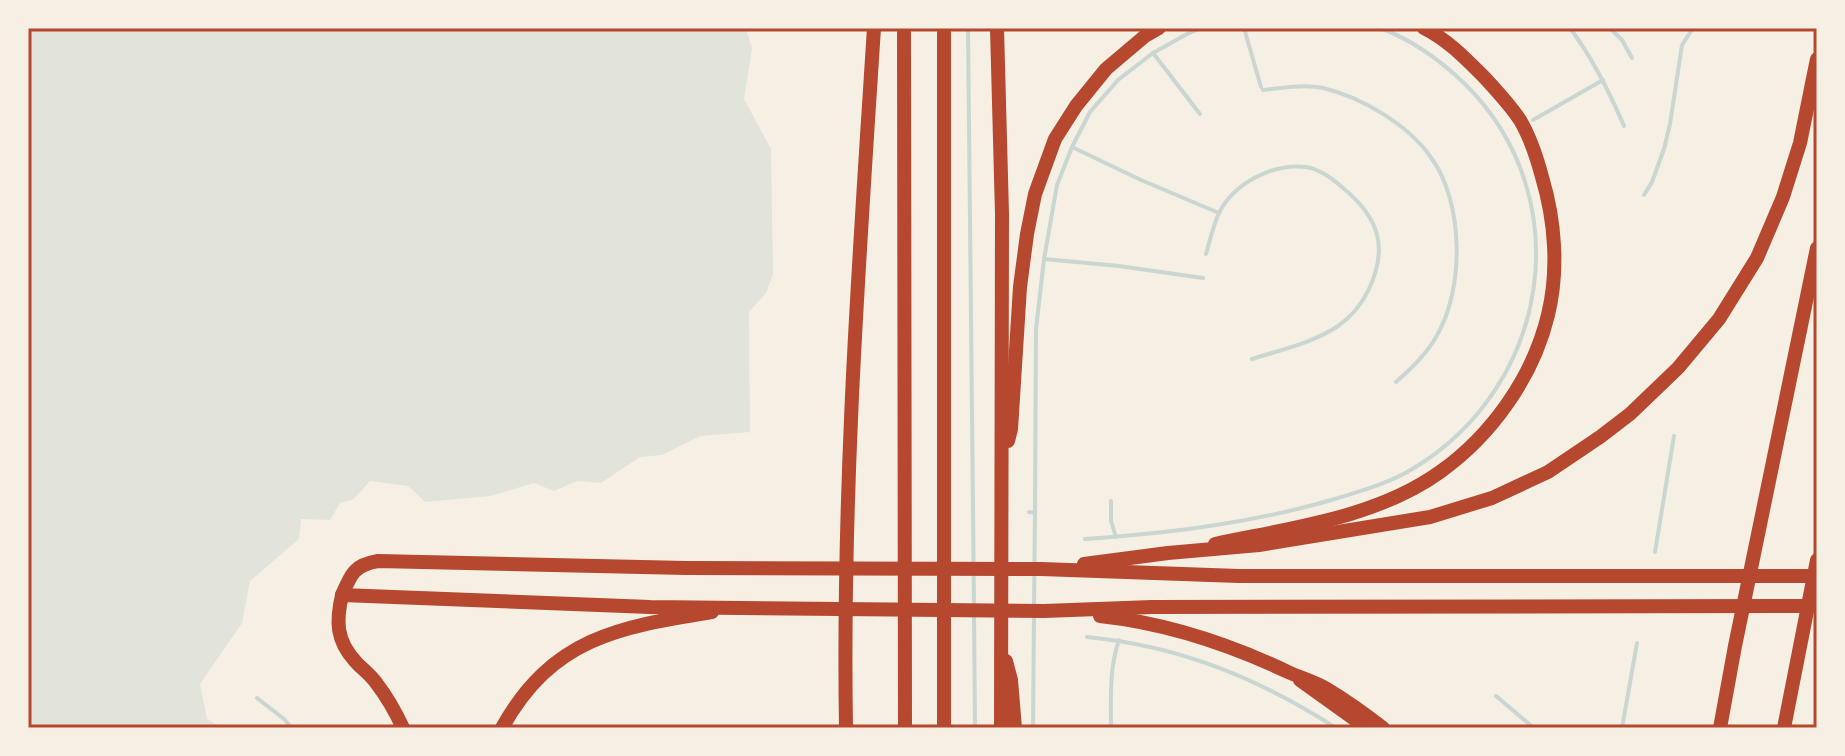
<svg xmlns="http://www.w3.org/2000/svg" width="1845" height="756" viewBox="0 0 1845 756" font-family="Rubik,sans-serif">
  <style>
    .green { fill: #e2e4dc }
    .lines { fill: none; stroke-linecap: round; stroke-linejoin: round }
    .stream { stroke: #c9d6d2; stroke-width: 4 }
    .trunk { stroke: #b5482f; stroke-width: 14 }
    .motorway { stroke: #b5482f; stroke-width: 14 }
    .neatline { fill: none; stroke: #b5482f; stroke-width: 3 }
  </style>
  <rect width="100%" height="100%" fill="#f6efe4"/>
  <polygon class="green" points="28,28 746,28 752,49 744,99 771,149 773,275 766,293 749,312 750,432 700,436 662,455 640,457 601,483 577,481 554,491 534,483 491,496 425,502 408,486 370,481 354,499 340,503 330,520 301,519 299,539 250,581 242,623 200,684 207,719 223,728 28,728"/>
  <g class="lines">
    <g class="stream">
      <polyline points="968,28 974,606"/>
      <polyline points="1244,28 1261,87"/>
      <path d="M1570,28C1593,59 1609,91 1624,126"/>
      <polyline points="1610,28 1622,40 1632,58"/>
      <polyline points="1153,53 1200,114"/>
      <path d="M1263,90C1282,88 1304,84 1323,88C1361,97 1407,124 1430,156C1464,201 1465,289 1436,337C1426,355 1411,369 1396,382"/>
      <polyline points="1533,120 1603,80"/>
      <polyline points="1072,147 1141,180 1219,213"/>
      <polyline points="1644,195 1652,182 1664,149 1670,124 1682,45 1693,28"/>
      <path d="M1206,254C1210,240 1213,226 1219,213C1234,183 1273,163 1306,167C1320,169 1333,179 1343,188C1378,217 1389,246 1369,289C1362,304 1351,317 1338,326C1313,343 1280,350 1252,359"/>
      <polyline points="1044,259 1119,266 1203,278"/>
      <polyline points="1111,501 1111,521 1116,537"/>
      <polyline points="1029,512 1035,513 1034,606"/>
      <polyline points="1035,513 1036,329 1044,259 1057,185 1072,147 1090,112 1118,80 1153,53 1187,34 1201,28"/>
      <path d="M1085,539C1170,533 1253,523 1335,499C1361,491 1390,483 1414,468C1550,386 1580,198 1465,84C1440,60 1413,40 1380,28"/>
      <polyline points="1655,552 1674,436"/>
      <polyline points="974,614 975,728"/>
      <path d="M1087,637C1180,646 1258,678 1336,728"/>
      <polyline points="1496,696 1534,728"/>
      <polyline points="257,698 284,719 292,728"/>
      <polyline points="1033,728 1034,614"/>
      <path d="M1111,728C1111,698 1109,669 1119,640"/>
      <polyline points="1622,728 1637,643"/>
    </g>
    <g class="trunk">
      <polyline points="904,28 905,728"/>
      <polyline points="944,28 944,728"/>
      <polyline points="997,28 1002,214 1001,728"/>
      <polyline points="1008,441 1011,429 1020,287 1027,234 1035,194 1055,139 1076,106 1106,69 1145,36 1159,28"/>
      <path d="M1215,544C1290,528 1376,518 1440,472C1492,435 1533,377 1548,315C1559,270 1555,220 1542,177C1537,158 1530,137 1520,120C1510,105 1497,91 1485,78C1466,59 1448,40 1424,28"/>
      <path d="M342,595C336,621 336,640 355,661C362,669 371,675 377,684C387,697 396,713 403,728"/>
      <polyline points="1006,661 1011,680 1015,728"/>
      <polyline points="1300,680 1367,728"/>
      <path d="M502,728C552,638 618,627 712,612"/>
      <path d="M846,728C842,494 859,261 874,28"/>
    </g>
    <g class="motorway">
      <polyline points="1084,564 1168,553 1259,545 1430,517 1492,498 1548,472 1600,437 1630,414 1678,368 1719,319 1757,258 1783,197 1800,143 1817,59"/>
      <path d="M1817,576H1239L1041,569L686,568L378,561C354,565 351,574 342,595L650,607L1044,611L1152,607L1817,606"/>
      <path d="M1100,616C1166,623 1229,644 1288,672C1301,678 1315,682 1327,689C1347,701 1365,714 1383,728"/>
      <polyline points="1720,728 1735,646 1817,248"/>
      <polyline points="1784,728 1817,560"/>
    </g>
  </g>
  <rect width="1845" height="756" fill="none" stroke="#f6efe4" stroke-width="60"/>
  <rect x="30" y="30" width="1785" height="696" class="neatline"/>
</svg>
